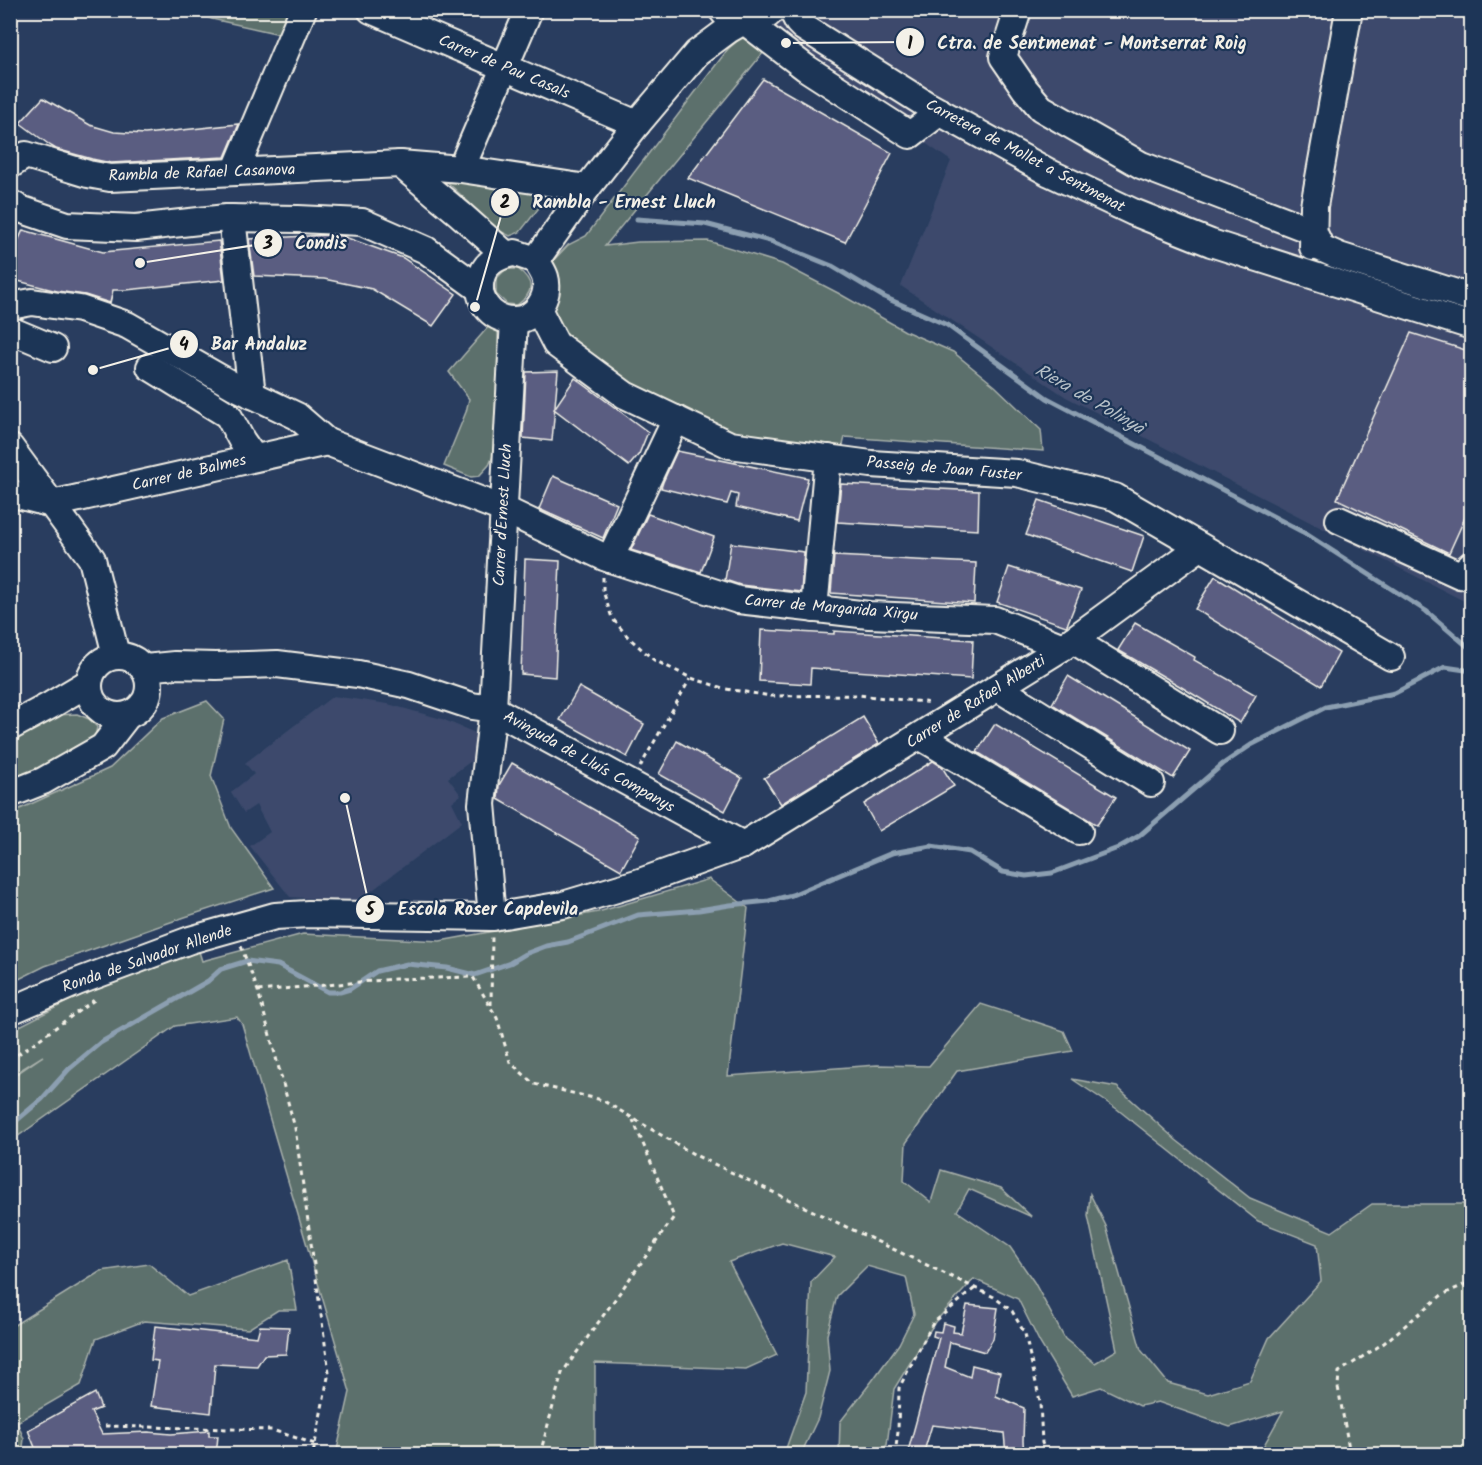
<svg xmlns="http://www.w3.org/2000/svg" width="1482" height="1465" viewBox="0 0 1482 1465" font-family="Kalam,sans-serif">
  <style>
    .built { fill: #3c4a6c }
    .green { fill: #5c706c; stroke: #a8b0aa; stroke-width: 1.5 }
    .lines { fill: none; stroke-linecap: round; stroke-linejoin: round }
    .stream { stroke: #8c9fb1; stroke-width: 5 }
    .building { fill: #5a5d81; stroke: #f4f1e8; stroke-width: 1.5 }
    .minor-casing { stroke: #f4f1e8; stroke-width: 30 }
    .path { stroke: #f4f1e8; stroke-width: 3; stroke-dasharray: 4.5 4.5; stroke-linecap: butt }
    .minor { stroke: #1d3557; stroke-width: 26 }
    .labels { text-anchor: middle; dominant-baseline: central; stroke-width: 4.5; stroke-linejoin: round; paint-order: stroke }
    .street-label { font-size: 16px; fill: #f4f1e8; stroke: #1d3557 }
    .water-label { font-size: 18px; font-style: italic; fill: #b7c1c8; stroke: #1d3557 }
    .leader { fill: none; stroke: #f4f1e8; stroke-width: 2 }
    .callout-dot { fill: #f4f1e8; stroke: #1d3557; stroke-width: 2 }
    .mark-label { font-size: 18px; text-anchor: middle; font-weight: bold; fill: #111 }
    .callout-label { font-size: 18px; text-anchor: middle; font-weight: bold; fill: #f4f1e8; stroke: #1d3557; stroke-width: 4.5; stroke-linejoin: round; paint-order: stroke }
  </style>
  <rect width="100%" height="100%" fill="#293d5f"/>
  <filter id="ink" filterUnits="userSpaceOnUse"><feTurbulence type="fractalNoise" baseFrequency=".0167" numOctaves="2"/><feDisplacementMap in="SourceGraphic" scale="12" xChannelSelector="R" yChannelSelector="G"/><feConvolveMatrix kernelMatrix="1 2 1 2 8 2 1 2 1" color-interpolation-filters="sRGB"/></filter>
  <g filter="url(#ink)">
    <g class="built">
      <polygon points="761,11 1471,11 1472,584 1464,601 1066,397 901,286 951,161 776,39"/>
      <polygon points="333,696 388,704 442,719 480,735 478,756 448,778 461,795 452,802 462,822 357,902 290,897 250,846 270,832 256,805 244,813 231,792 254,774 245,763"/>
    </g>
    <g class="green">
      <polygon points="191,11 288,11 280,34 212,19"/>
      <polygon points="741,38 772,42 605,246 638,242 708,241 782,264 838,293 905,331 953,352 995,386 1041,430 1043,451 845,437 841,453 731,439 628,388 562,340 548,308 550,264 568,245 586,236 728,49"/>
      <polygon points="445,180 544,188 549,195 520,232 510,236 498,230"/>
      <path d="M506,269H518C535,282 534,293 517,305L507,304L496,294V279Z"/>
      <polygon points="489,326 498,331 497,402 493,456 489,465 479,476 471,477 444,466 466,412 469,399 449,372"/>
      <polygon points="207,701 224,719 211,776 231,828 274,888 185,917 45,966 11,983 11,813 110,768 163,718"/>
      <polygon points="77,714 89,719 97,727 95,737 86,749 11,784 10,736 55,715"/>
      <polygon points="709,879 748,908 728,1076 877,1065 929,1066 981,1004 1064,1031 1073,1051 957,1071 906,1143 904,1181 931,1202 941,1170 1001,1188 1032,1217 969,1189 957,1211 1010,1247 1034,1282 1065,1339 1095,1363 1117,1350 1088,1216 1090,1194 1106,1226 1141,1350 1168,1383 1208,1394 1250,1381 1269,1338 1321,1281 1317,1244 1258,1221 1117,1109 1072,1079 1117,1087 1176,1140 1250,1198 1332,1232 1372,1204 1471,1204 1471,1454 1259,1454 1283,1411 1230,1427 1158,1402 1140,1406 1101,1387 1072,1396 1040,1343 1018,1299 974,1279 935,1322 894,1389 887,1445 875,1454 839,1454 840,1422 872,1381 899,1344 914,1314 906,1277 867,1266 837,1296 827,1335 830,1371 818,1418 801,1454 784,1454 806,1392 811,1282 835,1257 782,1243 729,1262 777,1355 746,1369 595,1363 595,1454 336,1454 350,1392 242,1024 237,1017 175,1026 11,1141 11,1078 43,1056 11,1076 10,1031 94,988 197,945 202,961 303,934 440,941 598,912"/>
      <polygon points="288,1260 297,1310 278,1310 248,1329 144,1321 96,1339 81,1385 17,1422 24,1439 22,1454 11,1454 11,1327 101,1271 149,1264 188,1296"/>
    </g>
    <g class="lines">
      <g class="stream">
        <polyline points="637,219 705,224 770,241 832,266 884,297 947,325 1047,398 1303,532 1426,611 1472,650"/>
        <polyline points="10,1126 42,1099 69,1069 100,1043 208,981 221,969 247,961 278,965 328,992 340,992 350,989 377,971 407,964 447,968 475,975 510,963 525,954 546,946 568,942 638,915 699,910 730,905 769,901 792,895 892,853 931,846 970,852 1003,872 1026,876 1052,873 1118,848 1139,836 1223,764 1251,745 1326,707 1395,693 1445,667 1472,671"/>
      </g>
    </g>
    <g class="building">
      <polygon points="763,79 892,153 845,242 688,178"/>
      <polygon points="43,98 90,125 114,132 145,134 239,124 225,157 111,163 92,159 56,149 51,146 20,123"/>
      <polygon points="23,230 103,252 219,241 224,280 126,290 113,290 110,303 85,295 57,291 10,279 10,259"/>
      <polygon points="328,235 342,236 403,258 456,294 433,326 372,289 324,279 254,276 249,239"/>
      <polygon points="1411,333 1472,352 1472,502 1449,553 1337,499"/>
      <polygon points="558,371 552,441 523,438 526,372"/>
      <polygon points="575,378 648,432 639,454 629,466 554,409"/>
      <polygon points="677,451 808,478 797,521 736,507 738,495 731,493 727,504 661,488 663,482"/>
      <polygon points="553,476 617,504 603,538 539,509"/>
      <polygon points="841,484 979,491 978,530 837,522"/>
      <polygon points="1039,500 1144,536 1132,572 1026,535"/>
      <polygon points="648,514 714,537 701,572 631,550"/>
      <polygon points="731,543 804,552 801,592 740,585 725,580"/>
      <polygon points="834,556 976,563 974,603 831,593"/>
      <polygon points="525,559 560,561 555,677 521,674"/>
      <polygon points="1009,567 1081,590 1067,625 1066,626 997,602"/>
      <polygon points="1215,576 1339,653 1321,686 1195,609"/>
      <polygon points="1135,623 1195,657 1194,660 1256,695 1240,723 1178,685 1118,650"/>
      <polygon points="761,630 834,634 834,631 973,640 971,679 811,668 810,684 759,681"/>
      <polygon points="1068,676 1190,751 1173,778 1052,704"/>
      <polygon points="579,687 644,724 627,757 560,720"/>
      <polygon points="863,717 879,744 781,804 764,778"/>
      <polygon points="995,724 1116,797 1097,825 977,752"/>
      <polygon points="677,741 742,778 725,811 659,774"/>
      <polygon points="933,761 942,767 954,786 879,831 864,804"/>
      <polygon points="512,763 640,836 621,870 498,799 499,785"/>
      <polygon points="967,1305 998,1308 993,1339 985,1352 950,1342 945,1367 970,1377 972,1365 1000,1372 996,1396 1024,1408 1023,1441 1024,1455 1006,1455 1004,1433 932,1425 923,1455 907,1455 939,1338 933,1336 934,1331 941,1332 943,1323 954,1326 953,1332 961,1333"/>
      <polygon points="155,1326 257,1337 260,1326 289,1327 286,1354 264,1355 257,1366 215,1364 211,1413 151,1406 158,1361 151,1360"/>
      <polygon points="95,1393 101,1408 91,1412 102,1434 148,1432 171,1434 209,1431 209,1436 218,1436 216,1455 188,1455 161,1449 157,1455 38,1455 28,1430"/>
    </g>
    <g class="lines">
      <defs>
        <g id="minor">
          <polyline points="371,10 637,124"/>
          <path d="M722,10C735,28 759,24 773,10"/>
          <polyline points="792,10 798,22 803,27 927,105 1050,173 1133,212 1211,243 1472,326"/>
          <polyline points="1018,10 1003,57 1025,89 1041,108 1141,165 1313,231 1321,248 1339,256 1472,298"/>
          <polyline points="747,23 806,68 910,135 940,112"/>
          <polyline points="400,164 460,214 505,254"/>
          <polyline points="10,165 26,155 88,174 110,178 400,164 461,169 587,188"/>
          <polyline points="461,169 529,10"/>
          <polyline points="235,172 303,10"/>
          <polyline points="10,203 20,209 67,225 136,228 226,218 298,219 362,222 426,250 480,289"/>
          <polyline points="232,218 252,395"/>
          <polyline points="1313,247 1314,206 1349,10"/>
          <path d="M515,253L536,260C539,266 543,271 545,277C551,297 535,320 514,320C490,321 474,297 482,275C487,261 501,255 515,253Z"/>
          <polyline points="536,260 587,188 637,124 697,53 728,30 742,22"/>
          <polyline points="10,306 32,302 80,309 127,325 234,386 297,416 327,442 503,509 604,557 738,600 869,615 995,620 1063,647"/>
          <polyline points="538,309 556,344 625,395 730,445 871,464 1017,473 1115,497 1391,657"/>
          <polyline points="10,330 53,348"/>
          <polyline points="150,367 228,415 242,441 254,458"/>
          <polyline points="10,447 92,559 116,655"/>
          <polyline points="10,493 52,504 327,442"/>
          <polyline points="1339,520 1460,575 1472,564"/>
          <polyline points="610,559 676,419"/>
          <polyline points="814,609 828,458"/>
          <polyline points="1073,640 1220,731"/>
          <circle cx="119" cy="686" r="30"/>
          <polyline points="145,668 175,665 216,666 277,664 358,674 409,685 472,706 493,709 743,845"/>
          <polyline points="998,688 1151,783"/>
          <polyline points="10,727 51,705 88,683"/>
          <polyline points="920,736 1079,831"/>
          <polyline points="10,794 43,781 103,747 127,716"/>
          <polyline points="492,917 482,804 493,709 514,320"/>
          <polyline points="10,1011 77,982 190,940 275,916 308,914 492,917 563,905 640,882 743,845 1063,647 1200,547"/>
        </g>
      </defs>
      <use href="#minor" class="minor-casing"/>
      <g class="path">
        <polyline points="603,577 603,591 612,618 628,637 654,660 691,678 726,689 771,696 858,695 932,703"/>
        <polyline points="640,767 690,679"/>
        <polyline points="241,946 258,991 295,1128 329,1372 313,1454"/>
        <polyline points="258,991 395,979 473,977 497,1018 510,1062 534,1084 602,1100 695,1155 994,1297 1012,1311 1025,1334 1040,1401 1042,1443 1047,1454"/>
        <polyline points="491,1005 492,937"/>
        <polyline points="10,1060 97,998"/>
        <polyline points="105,1426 272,1430 315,1444"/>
        <polyline points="540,1454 562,1373 674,1217 633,1120"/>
        <polyline points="895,1454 898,1432 899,1388 933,1323 975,1288"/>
        <polyline points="1350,1454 1338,1387 1339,1372 1384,1343 1442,1295 1472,1281"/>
      </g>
      <use href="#minor" class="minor"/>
    </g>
  </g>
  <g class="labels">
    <g class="street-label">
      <text transform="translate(504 67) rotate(23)">Carrer de Pau Casals</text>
      <text transform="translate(1025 156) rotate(28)">Carretera de Mollet a Sentmenat</text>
      <text transform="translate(202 173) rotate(-2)">Rambla de Rafael Casanova</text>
      <text transform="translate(944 469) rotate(5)">Passeig de Joan Fuster</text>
      <text transform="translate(189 473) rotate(-13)">Carrer de Balmes</text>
      <text transform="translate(503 515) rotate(-87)">Carrer d'Ernest Lluch</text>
      <text transform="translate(831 608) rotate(5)">Carrer de Margarida Xirgu</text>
      <text transform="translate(976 702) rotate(-32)">Carrer de Rafael Alberti</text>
      <text transform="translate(589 762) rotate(29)">Avinguda de Lluís Companys</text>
      <text transform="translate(147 959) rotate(-19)">Ronda de Salvador Allende</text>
    </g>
    <g class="water-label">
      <text transform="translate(1089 400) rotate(30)">Riera de Polinyà</text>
    </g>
  </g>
  <path class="leader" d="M786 43L910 42M475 307L505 202M140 263L268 243M93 370L184 344M345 798L370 909"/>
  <g class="callout-dot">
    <circle cx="786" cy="43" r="6"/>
    <circle cx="475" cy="307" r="6"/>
    <circle cx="140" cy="263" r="6"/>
    <circle cx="93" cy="370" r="6"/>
    <circle cx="345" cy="798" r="6"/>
    <circle cx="910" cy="42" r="15"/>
    <circle cx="505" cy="202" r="15"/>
    <circle cx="268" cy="243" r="15"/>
    <circle cx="184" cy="344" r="15"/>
    <circle cx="370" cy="909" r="15"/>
  </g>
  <g class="mark-label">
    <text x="910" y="49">1</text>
    <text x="505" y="208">2</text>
    <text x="268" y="249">3</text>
    <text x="184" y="350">4</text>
    <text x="370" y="915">5</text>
  </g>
  <g class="callout-label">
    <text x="1092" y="49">Ctra. de Sentmenat - Montserrat Roig</text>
    <text x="624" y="208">Rambla - Ernest Lluch</text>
    <text x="321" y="249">Condis</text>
    <text x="259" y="350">Bar Andaluz</text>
    <text x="488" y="915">Escola Roser Capdevila</text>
  </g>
  <rect width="1482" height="1465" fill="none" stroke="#1d3557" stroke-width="36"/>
  <rect x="18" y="18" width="1446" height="1429" fill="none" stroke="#f4f1e8" stroke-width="2" filter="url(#ink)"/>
</svg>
